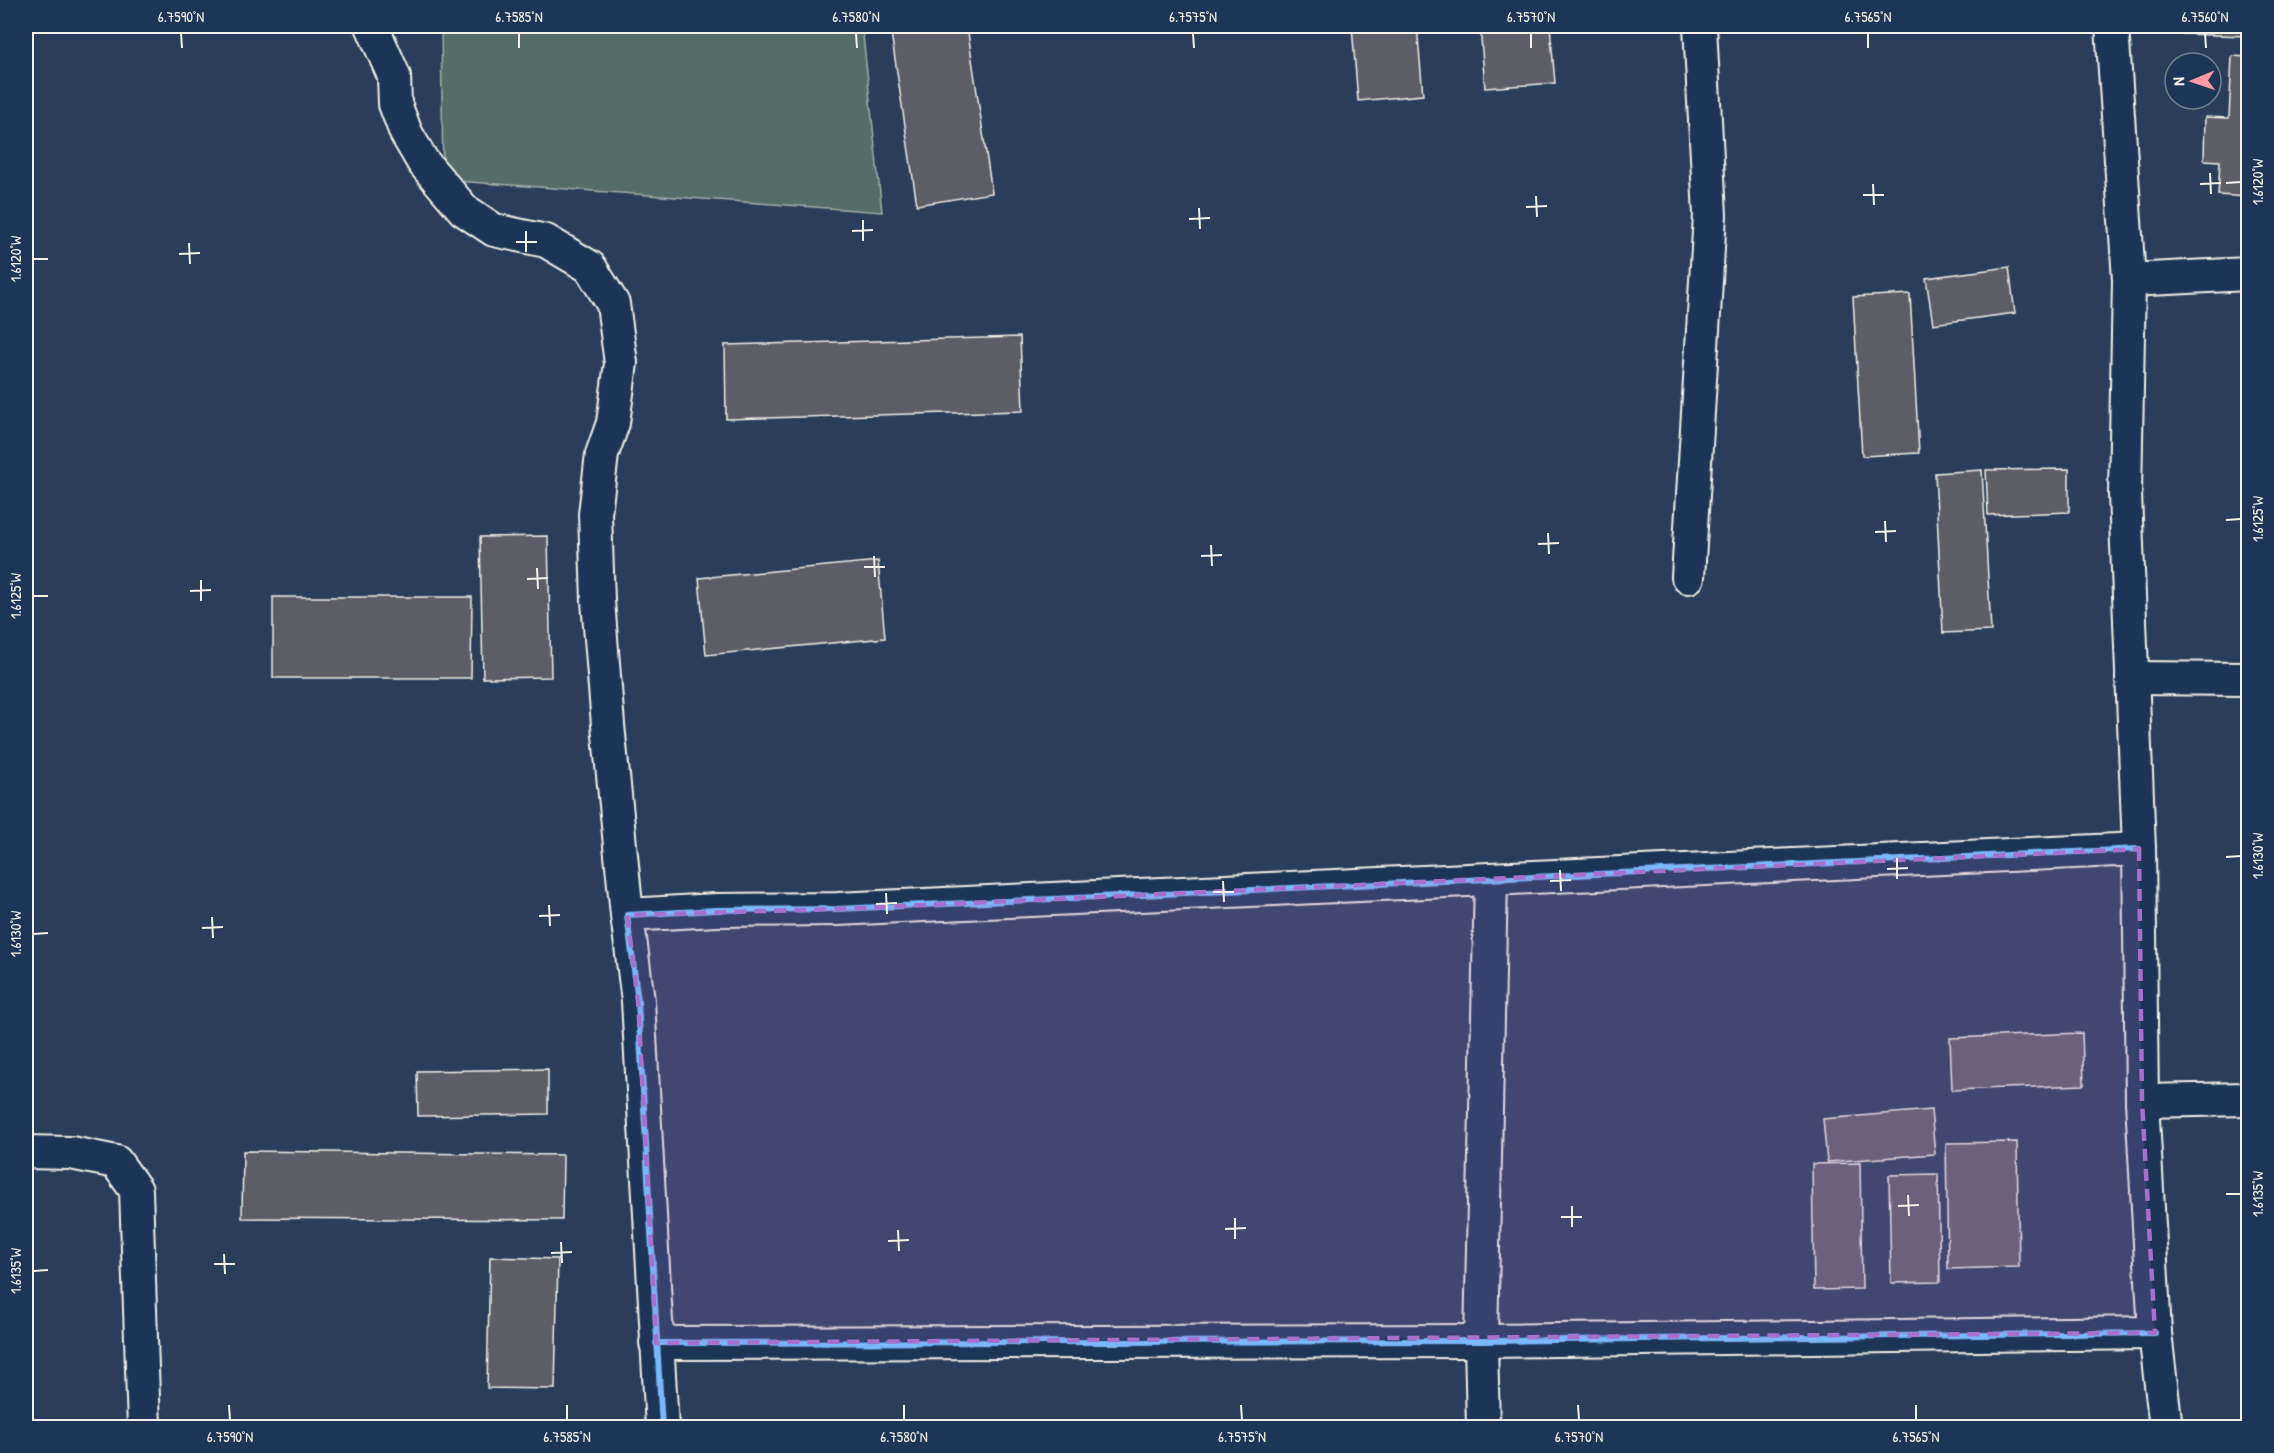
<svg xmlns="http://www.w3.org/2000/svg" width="2274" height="1453" viewBox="0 0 2274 1453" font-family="'Patrick Hand',sans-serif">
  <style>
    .green { fill: #546d69; stroke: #a4afa8; stroke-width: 1.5 }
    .building { fill: #5d5d68; stroke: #f4f1e8; stroke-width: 1.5 }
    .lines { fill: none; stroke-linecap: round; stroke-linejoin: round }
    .minor-casing { stroke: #f4f1e8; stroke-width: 36 }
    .minor { stroke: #1d3557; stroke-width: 32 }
    .cycleway-casing { stroke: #1d3557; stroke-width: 10 }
    .cycleway { stroke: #7ab7fb; stroke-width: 6 }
    .marked { fill: #a571cd; fill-opacity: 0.2; stroke: #a571cd; stroke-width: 4.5; stroke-dasharray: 12 8; stroke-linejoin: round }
    .ticks { fill: none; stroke: #f4f1e8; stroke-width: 2 }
    .neatline { fill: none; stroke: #f4f1e8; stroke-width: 2 }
    .ticks-label { font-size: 15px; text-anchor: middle; fill: #f4f1e8 }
  </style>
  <rect width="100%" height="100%" fill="#2a3d5a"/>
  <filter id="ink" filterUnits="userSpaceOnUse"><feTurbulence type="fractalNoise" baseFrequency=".0167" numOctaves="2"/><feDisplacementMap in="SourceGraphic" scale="12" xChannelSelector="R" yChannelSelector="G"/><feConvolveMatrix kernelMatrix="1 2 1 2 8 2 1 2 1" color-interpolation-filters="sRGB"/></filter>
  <g filter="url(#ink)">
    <polygon class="green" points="441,26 862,26 882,212 443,180"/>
    <g class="building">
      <polygon points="890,26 967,26 992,193 917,205"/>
      <polygon points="1352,26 1417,26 1423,95 1358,101"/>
      <polygon points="1480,26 1550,26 1555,83 1485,88"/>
      <polygon points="2183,26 2248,26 2248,36 2183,34"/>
      <polygon points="2232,56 2248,57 2248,197 2218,195 2220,161 2204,160 2205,117 2229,118"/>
      <polygon points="2009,267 2015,313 1933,324 1926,278"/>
      <polygon points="1910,294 1919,453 1862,456 1853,297"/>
      <polygon points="1020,337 1023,411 726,419 725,345"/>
      <polygon points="2069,469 2069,512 1988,515 1986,470"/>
      <polygon points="1982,470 1991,631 1943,633 1935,473"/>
      <polygon points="548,536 551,677 483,678 480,537"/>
      <polygon points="878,561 885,638 706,655 699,578"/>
      <polygon points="273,597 472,597 471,678 273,678"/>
      <polygon points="2082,1033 2084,1085 1952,1090 1950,1038"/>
      <polygon points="548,1069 548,1114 418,1116 417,1071"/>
      <polygon points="1931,1110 1935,1154 1827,1162 1823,1119"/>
      <polygon points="2017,1142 2019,1267 1948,1269 1946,1143"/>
      <polygon points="243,1151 563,1155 562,1220 242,1218"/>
      <polygon points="1860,1163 1862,1289 1814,1290 1812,1164"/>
      <polygon points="1938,1174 1940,1282 1891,1283 1889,1175"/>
      <polygon points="490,1257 558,1259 555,1389 487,1388"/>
    </g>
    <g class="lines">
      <defs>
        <g id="minor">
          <polyline points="372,26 394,76 395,104 406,133 423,162 464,210 494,230 546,241 590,267 613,304 621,363 613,423 602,454 595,514 598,601 608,725 627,915"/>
          <polyline points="2112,26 2129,280 2125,494 2139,849 2142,1101 2155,1333 2166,1428"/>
          <polyline points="2129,280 2248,274"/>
          <polyline points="1688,577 1710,215 1700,26"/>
          <polyline points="2132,678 2248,679"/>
          <polyline points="2142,1101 2248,1099"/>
          <polyline points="26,1152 71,1153 116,1162 136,1190 144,1428"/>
          <polyline points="656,1343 1481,1341 2155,1333"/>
          <polyline points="662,1428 638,1001 627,915 716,910 837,909 2139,849"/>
          <polyline points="1483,1428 1481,1341 1491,879"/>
        </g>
      </defs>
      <use href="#minor" class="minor-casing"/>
      <use href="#minor" class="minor"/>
      <defs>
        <g id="cycleway">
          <polyline points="656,1343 1481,1341 2155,1333"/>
          <polyline points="662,1428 638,1001 627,915 716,910 837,909 2139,849"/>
        </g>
      </defs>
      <use href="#cycleway" class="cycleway-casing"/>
      <use href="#cycleway" class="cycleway"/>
    </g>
  </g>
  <path class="marked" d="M2139,849L2142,1101L2155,1333L656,1343L638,1001L627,915L837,909Z"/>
  <path class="ticks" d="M181,33L182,48M519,33V48M856,33L857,48M1193,33L1194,48M1531,33V48M1868,33V48M2205,33L2206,48M2210,173L2211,194M2226,183L2241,182M1873,184L1874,205M2200,184L2221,183M1863,195H1884M1536,196L1537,217M1526,207L1547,206M1199,208L1200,229M1189,219L1210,218M863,220V241M526,231V252M852,231L873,230M516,242H537M189,243L190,264M179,254L200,253M33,259H48M2226,520L2241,519M1885,521L1886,542M1875,532L1896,531M1548,533L1549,554M1538,544L1559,543M1211,545L1212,566M874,556L875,577M1201,556L1222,555M864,567H885M537,568L538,589M527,579L548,578M201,580V601M190,591L211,590M33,596H48M2226,857L2241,856M1897,858V879M1887,869L1908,868M1560,870L1561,891M1223,881L1224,902M1550,881L1571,880M1213,892H1234M886,893L887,914M876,904L897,903M549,905L550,926M539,916L560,915M212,917L213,938M202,928L223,927M33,934L48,933M2226,1194H2241M1908,1195L1909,1216M1572,1206V1227M1898,1206L1919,1205M1561,1217H1582M1235,1218V1239M1225,1229L1246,1228M898,1230L899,1251M888,1241L909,1240M561,1242L562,1263M551,1253L572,1252M224,1254L225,1274M214,1264H235M33,1271L48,1270M229,1405L230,1420M567,1405V1420M904,1405V1420M1241,1405L1242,1420M1578,1405L1579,1420M1916,1405V1420"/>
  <rect width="2274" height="1453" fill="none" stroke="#1d3557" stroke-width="66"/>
  <g transform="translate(2193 81) rotate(268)"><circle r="28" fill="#1d3557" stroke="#738091" stroke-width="1.5"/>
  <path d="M0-4.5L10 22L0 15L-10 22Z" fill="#ff9aa2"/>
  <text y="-9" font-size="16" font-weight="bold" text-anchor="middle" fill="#f4f1e8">N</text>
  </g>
  <rect x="33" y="33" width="2208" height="1387" class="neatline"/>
  <g class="ticks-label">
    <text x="181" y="22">6.7590°N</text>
    <text x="519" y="22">6.7585°N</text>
    <text x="856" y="22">6.7580°N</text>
    <text x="1193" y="22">6.7575°N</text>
    <text x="1531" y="22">6.7570°N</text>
    <text x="1868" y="22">6.7565°N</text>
    <text x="2205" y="22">6.7560°N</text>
    <text transform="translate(2258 182) rotate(-90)" y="5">1.6120°W</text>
    <text transform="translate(16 259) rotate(-90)" y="5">1.6120°W</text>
    <text transform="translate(2258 519) rotate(-90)" y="5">1.6125°W</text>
    <text transform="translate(16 596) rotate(-90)" y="5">1.6125°W</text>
    <text transform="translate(2258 856) rotate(-90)" y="5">1.6130°W</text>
    <text transform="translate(16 934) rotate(-90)" y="5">1.6130°W</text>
    <text transform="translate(2258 1194) rotate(-90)" y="5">1.6135°W</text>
    <text transform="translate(16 1271) rotate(-90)" y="5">1.6135°W</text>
    <text x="230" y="1442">6.7590°N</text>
    <text x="567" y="1442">6.7585°N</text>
    <text x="904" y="1442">6.7580°N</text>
    <text x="1242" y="1442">6.7575°N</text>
    <text x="1579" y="1442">6.7570°N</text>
    <text x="1916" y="1442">6.7565°N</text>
  </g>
</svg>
